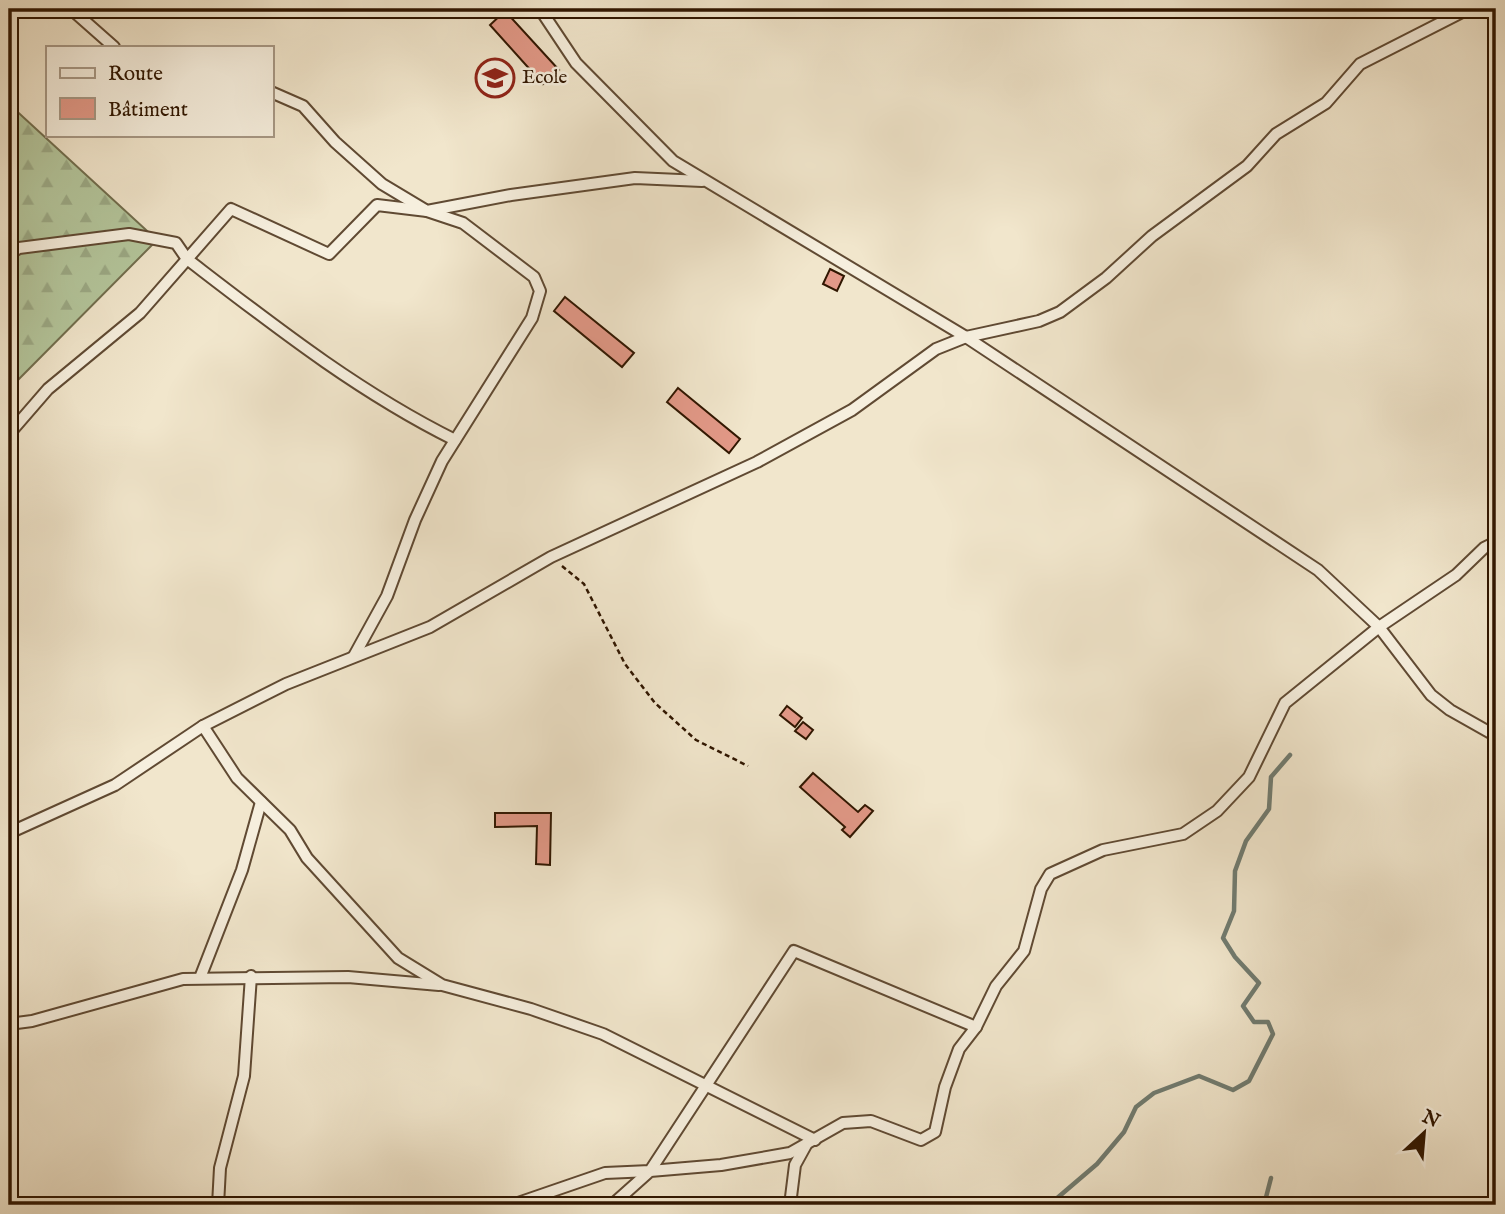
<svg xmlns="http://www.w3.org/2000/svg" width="1505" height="1214" viewBox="0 0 1505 1214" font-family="'IM FELL English',serif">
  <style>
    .forest { fill: url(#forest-firs); stroke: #726e4e; stroke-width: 2 }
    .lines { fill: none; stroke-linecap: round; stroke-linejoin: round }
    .stream { stroke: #707b70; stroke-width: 4.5 }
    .building { fill: #e39988; stroke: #301600; stroke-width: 2 }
    .street-casing { stroke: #604a33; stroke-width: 14 }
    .path { stroke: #301600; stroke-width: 2.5; stroke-dasharray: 5 3.5; stroke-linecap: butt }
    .street { stroke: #f6efde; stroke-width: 10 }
    .labels { text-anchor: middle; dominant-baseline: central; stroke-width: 5; stroke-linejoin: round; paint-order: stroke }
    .poi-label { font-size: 19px; fill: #301600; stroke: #f6efde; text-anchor: start }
  </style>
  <defs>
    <pattern id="forest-firs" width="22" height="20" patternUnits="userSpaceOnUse" patternTransform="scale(1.75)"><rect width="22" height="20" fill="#b4c69c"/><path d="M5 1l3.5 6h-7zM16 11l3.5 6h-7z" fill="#9ba985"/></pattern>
  </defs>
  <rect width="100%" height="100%" fill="#f1e6cc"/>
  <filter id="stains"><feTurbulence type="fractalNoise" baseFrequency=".00286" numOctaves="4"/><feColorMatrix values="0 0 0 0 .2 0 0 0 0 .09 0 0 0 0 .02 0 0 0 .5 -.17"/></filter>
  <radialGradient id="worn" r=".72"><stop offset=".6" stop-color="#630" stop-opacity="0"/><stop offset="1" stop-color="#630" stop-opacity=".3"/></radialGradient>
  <polygon class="forest" points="10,105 157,240 9,389 9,106"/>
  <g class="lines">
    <g class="stream">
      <polyline points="1049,1205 1097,1164 1124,1132 1136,1107 1154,1093 1199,1076 1233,1090 1249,1081 1273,1034 1268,1022 1254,1022 1243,1006 1259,983 1235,957 1223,938 1234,911 1235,871 1246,841 1269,809 1271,777 1290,755"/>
      <polyline points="1264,1205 1271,1178"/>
    </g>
  </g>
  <g class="building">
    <polygon points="505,11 559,70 543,84 490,25"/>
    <polygon points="830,269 844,276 837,291 823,284"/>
    <polygon points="565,297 634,353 622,367 554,311"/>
    <polygon points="678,388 740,439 729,453 667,402"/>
    <polygon points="787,706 802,718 795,727 780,715"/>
    <polygon points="803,722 813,730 806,739 795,731"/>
    <polygon points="813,773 858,812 865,805 873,811 850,837 842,830 845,827 800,787"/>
    <polygon points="495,813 551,813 550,865 536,864 537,826 495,827"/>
  </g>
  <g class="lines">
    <defs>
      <g id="street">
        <polyline points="71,9 114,47"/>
        <polyline points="540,9 576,63 673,161 966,337 1318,570 1379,627 1431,695 1450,710 1496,736"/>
        <polyline points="271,92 303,106 335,142 382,184 427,211 511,195 635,178 702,181"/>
        <path d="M9,254L19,248L129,234L176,243L187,259C273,325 358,392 455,440"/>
        <polyline points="9,434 48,389 140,313 231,209 329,254 377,205 427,211 463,223 534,277 540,291 532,318 442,461 415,520 387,596 354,656"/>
        <polyline points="203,726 237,778 290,830 307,858 398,958 442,985 531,1009 603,1034 815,1140"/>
        <polyline points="9,833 115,785 203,726 286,684 430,627 551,557 757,462 852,410 936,349 966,337 1039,321 1060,312 1106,278 1152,236 1247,166 1276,134 1326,103 1360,64 1468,9"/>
        <polyline points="200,978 242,870 261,802"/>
        <polyline points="9,1024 32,1021 183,979 348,977 439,985"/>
        <polyline points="218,1205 220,1168 244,1076 251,976"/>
        <polyline points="512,1205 605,1173 650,1171 794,951 976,1027"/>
        <polyline points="612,1205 650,1171 721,1165 790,1153 843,1123 871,1121 921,1140 935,1132 945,1087 959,1049 976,1027 996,986 1024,951 1041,889 1050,874 1103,850 1183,834 1217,811 1249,777 1285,703 1379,627 1456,575 1484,548 1496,542"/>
        <polyline points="790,1205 795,1165 806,1145"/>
      </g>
    </defs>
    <use href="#street" class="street-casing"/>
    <polyline class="path" points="562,566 584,584 625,664 655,703 696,740 748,766"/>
    <use href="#street" class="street"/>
  </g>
  <defs>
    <symbol id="school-ring" viewBox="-11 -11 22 22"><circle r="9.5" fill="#f6efde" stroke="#8f2418" stroke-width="1.5"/><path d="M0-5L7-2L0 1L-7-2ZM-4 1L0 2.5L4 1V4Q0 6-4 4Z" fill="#8f2418"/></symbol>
  </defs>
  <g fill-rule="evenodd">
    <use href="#school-ring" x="473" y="56" width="44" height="44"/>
  </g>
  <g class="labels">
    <g class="poi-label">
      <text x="522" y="78">Ecole</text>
    </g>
  </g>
  <rect width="1505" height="1214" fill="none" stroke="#f1e6cc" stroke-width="35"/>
  <rect x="10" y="10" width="1484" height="1193" fill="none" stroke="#301600" stroke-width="3.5"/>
  <rect x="18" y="18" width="1470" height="1179" fill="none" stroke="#301600" stroke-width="2"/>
  <rect x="46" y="46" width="228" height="91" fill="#f6efde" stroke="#a79885" stroke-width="2"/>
  <rect x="60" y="68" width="35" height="10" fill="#f6efde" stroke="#a79885" stroke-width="2"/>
  <text x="108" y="80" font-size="21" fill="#301600">Route</text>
  <rect x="60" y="98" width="35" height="21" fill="#e39988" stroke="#a79885" stroke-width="2"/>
  <text x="108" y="116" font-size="21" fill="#301600">Bâtiment</text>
  <g transform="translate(1424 1133) rotate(26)" stroke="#f6efde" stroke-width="5" paint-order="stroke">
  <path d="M0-5L12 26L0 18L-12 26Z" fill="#301600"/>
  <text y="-10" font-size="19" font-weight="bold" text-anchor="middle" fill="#301600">N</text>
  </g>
  <rect width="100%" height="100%" filter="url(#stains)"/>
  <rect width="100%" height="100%" fill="url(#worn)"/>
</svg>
